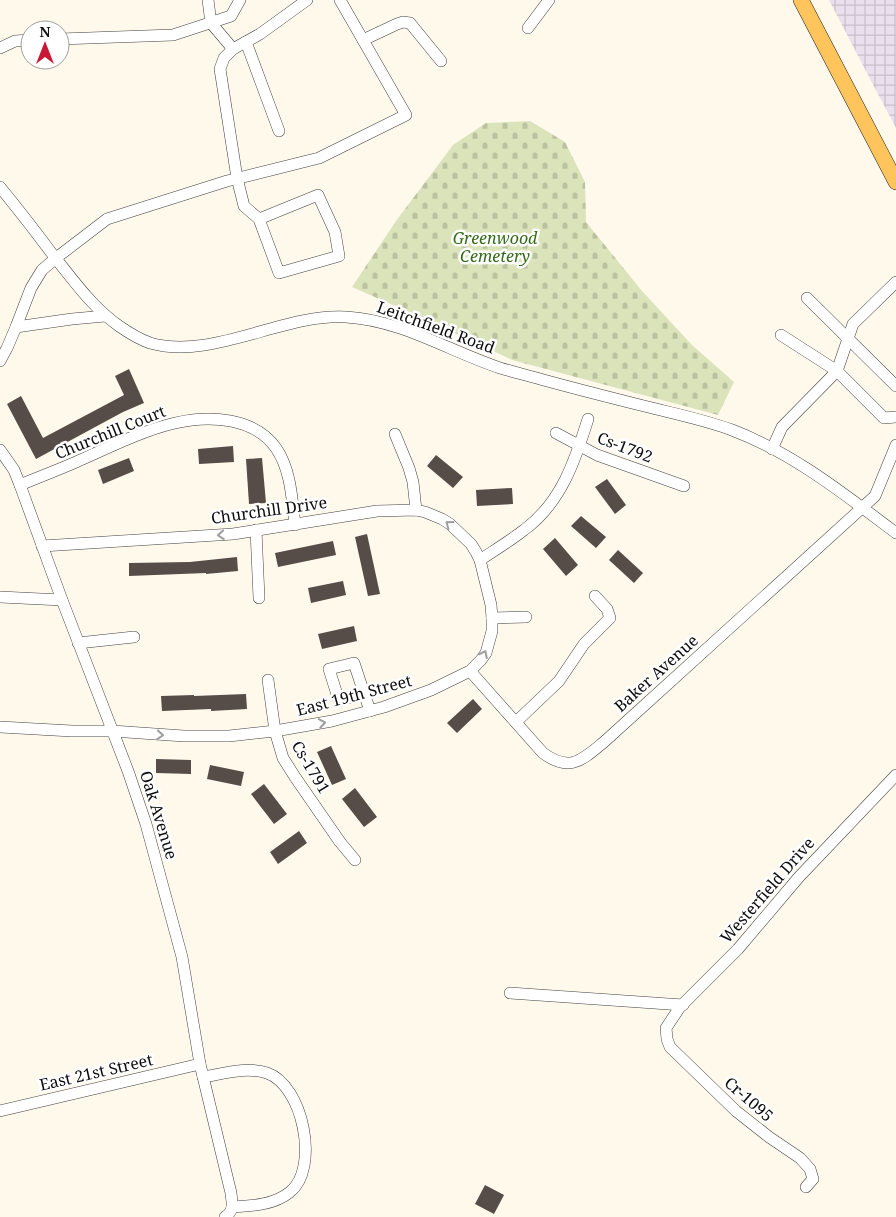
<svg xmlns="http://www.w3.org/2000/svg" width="896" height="1217" viewBox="0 0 896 1217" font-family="'Noto Serif',serif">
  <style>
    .industrial { fill: url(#industrial-grid) }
    .cemetery { fill: url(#cemetery-stones) }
    .building { fill: #564c48 }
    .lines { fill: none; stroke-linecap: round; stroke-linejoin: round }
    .minor-casing { stroke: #404040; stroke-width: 12 }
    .major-casing { stroke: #1e1e1e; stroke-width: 16 }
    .minor { stroke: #fff; stroke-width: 11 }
    .major { stroke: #ffc55c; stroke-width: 15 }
    .oneway { stroke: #9e9e9e }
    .labels { text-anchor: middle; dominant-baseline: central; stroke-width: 5; stroke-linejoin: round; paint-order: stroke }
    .park-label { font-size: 16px; font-style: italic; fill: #326a17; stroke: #fff }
    .street-label { font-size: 16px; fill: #0d0d0d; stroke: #fff }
  </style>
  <defs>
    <pattern id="industrial-grid" width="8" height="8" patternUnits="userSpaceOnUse" patternTransform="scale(1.25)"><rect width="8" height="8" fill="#eae0ed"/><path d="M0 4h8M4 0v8" fill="none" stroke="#c8bfca"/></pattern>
    <pattern id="cemetery-stones" width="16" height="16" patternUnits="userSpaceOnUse" patternTransform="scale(1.25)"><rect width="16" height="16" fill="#dbe3bb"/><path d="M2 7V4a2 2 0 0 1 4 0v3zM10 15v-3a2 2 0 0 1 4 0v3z" fill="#bbc2a0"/></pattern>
  </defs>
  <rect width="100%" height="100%" fill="#fff9ec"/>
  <polygon class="industrial" points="829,0 896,0 896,128 869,77"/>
  <polygon class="cemetery" points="530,121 565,142 585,182 586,222 642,291 692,345 734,382 718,415 512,360 432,322 352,287 396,221 453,145 486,123"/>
  <g class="building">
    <polygon points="129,369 144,403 123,412 36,459 7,404 21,396 43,438 124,395 115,376"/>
    <polygon points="233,446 234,462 199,464 198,449"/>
    <polygon points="436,455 463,477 453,488 427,466"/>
    <polygon points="129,458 134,471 103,484 98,470"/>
    <polygon points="262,458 266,503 249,504 246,459"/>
    <polygon points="607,479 626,505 615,514 595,487"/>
    <polygon points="512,488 513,504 477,506 476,490"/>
    <polygon points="581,516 606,537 596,548 571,526"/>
    <polygon points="367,534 380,594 368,596 355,537"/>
    <polygon points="555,538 578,565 566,576 543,549"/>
    <polygon points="333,541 336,555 278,567 275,553"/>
    <polygon points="618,550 643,573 634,583 609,560"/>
    <polygon points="237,557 238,571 206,574 206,573 129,576 129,563 190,562"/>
    <polygon points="343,581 346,595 311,603 308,588"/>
    <polygon points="354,626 357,641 322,649 318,634"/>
    <polygon points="246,694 247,709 211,711 211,709 162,711 161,696 194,695 194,696"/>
    <polygon points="473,699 482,709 457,733 447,723"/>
    <polygon points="331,746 346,779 332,785 317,752"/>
    <polygon points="156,759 191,760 191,774 156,773"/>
    <polygon points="210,765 244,772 241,786 207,779"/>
    <polygon points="264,784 287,814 274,824 251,794"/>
    <polygon points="355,788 377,817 364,827 342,799"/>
    <polygon points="299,831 307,843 278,864 270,852"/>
    <polygon points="485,1185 504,1195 494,1214 475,1204"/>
  </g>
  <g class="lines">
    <defs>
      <g id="minor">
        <polyline points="208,0 211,23 233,49"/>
        <polyline points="528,28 549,0"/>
        <polyline points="60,39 173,35 231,16 240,0"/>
        <polyline points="363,40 397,24 403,22 410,23 441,61"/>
        <polyline points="246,42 279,131"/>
        <polyline points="0,48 15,41 30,40"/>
        <path d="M0,187C18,209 36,232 53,255C74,281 92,307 119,326C129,333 139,339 150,343C212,361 283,313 346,317C401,320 449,351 500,368C513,372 526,375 540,379C576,389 612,398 648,407C676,414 705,420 732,430C793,453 844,494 896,533"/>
        <polyline points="259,219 318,195 335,232 339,256 279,273 259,219 244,206 237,178 220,69 224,58 233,49 260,34 307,0"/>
        <polyline points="807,298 896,386"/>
        <polyline points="16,327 72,319 105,316"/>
        <polyline points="781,335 837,371 853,324 896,282"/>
        <polyline points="0,361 7,348 16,327 31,288 42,270 56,258 107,219 227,181 319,158 406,115 340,0"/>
        <polyline points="556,433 597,455 684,486"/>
        <polyline points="395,434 409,468 413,482 416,510"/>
        <polyline points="772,449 782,427 837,371 884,418 896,417"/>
        <path d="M0,450L14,470L20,485L62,600L128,771L146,824L182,957L200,1064L231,1193C232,1204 235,1210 225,1217"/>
        <path d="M20,485C39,477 58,470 76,462C108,448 141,431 175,423C209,415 254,417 276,448C291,470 292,499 295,525"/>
        <polyline points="256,530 259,598"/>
        <path d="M480,560C495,550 510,541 524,530C561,503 575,461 588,419"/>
        <polyline points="0,597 62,600"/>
        <polyline points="492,618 526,617"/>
        <polyline points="78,643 134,637"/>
        <path d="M470,671L543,753C570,773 582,760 604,742L875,496L896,445"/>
        <polyline points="268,680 275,731 283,758 295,777 340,842 355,860"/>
        <polyline points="364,692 339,701 329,669 354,663 370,711"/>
        <polyline points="516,722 559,681 584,644 610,618 607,609 595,596"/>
        <polyline points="0,727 72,731 112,731 184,736 229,736 275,731 332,721 384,707 431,690 470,671 481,660 486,653 492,631 492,618 491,605 480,560 476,552 471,544 450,524 442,519 425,512 416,510 377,511 233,534 42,546"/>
        <polyline points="510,993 683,1005"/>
        <path d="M203,1077C223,1074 246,1066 267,1073C303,1085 320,1168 290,1192C274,1205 252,1206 232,1207"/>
        <polyline points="0,1111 200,1064"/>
        <polyline points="806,1187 813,1179 810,1169 800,1158 769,1137 736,1111 670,1047 667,1039 666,1028 680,1007 738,949 799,877 896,775"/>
      </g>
      <polyline id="major" points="801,0 896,182"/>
    </defs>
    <use href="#minor" class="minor-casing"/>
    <use href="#major" class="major-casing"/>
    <use href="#minor" class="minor"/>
    <use href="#major" class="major"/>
  </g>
  <defs><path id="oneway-chevron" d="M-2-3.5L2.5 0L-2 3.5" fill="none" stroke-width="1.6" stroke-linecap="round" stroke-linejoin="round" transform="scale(1.25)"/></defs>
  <g class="oneway">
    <use href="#oneway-chevron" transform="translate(449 524) rotate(-144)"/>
    <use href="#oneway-chevron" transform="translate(221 535) rotate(176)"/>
    <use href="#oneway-chevron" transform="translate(484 654) rotate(-63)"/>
    <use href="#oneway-chevron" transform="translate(322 723) rotate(-10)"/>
    <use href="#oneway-chevron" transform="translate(160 735) rotate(4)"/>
  </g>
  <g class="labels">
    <g class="park-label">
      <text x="495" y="238">Greenwood<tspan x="495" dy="18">Cemetery</tspan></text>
    </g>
    <g class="street-label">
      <text transform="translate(436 327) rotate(20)">Leitchfield Road</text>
      <text transform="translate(110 432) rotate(-22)">Churchill Court</text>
      <text transform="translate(625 447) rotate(21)">Cs-1792</text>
      <text transform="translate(269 510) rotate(-8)">Churchill Drive</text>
      <text transform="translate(656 673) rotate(-42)">Baker Avenue</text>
      <text transform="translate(354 695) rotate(-15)">East 19th Street</text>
      <text transform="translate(311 767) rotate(59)">Cs-1791</text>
      <text transform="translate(159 815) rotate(73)">Oak Avenue</text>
      <text transform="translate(767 890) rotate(-49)">Westerfield Drive</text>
      <text transform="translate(96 1072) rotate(-13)">East 21st Street</text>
      <text transform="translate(749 1099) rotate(41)">Cr-1095</text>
    </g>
  </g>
  <g transform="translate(45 45)"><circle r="24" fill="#ffffff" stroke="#9e9e9e"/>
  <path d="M0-4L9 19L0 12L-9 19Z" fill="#c91834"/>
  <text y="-8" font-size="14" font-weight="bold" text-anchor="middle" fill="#0d0d0d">N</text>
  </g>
</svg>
